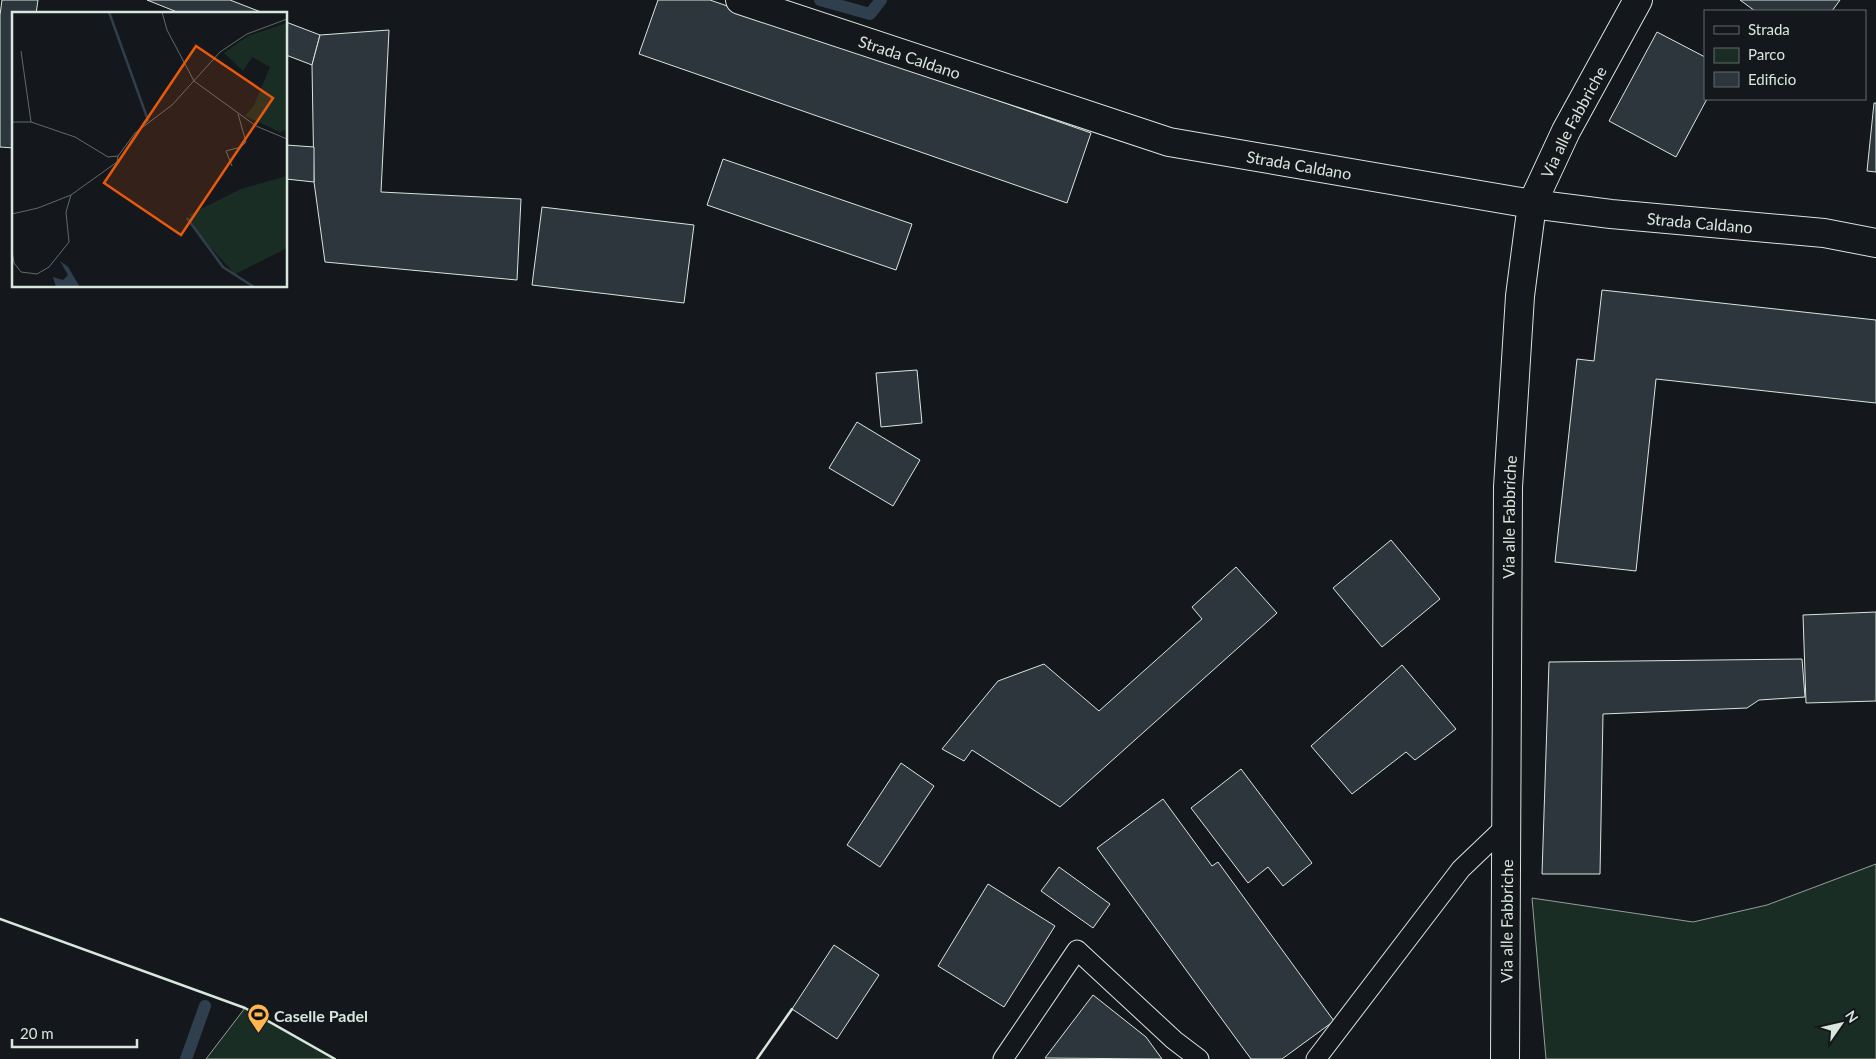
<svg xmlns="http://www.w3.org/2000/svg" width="1876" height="1059" viewBox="0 0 1876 1059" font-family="Lato,sans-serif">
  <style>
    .green { fill: #1a2d24; stroke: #939e99 }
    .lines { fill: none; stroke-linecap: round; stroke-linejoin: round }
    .stream { stroke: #2f3f4d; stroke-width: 12 }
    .building { fill: #2c363c; stroke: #d8e6dc }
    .service-casing { stroke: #d8e6dc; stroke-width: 21 }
    .minor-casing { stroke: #d8e6dc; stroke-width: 30 }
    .tertiary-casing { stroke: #d8e6dc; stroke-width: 30 }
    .service { stroke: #14181c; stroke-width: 19 }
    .minor { stroke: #14181c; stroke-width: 28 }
    .tertiary { stroke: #14181c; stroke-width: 28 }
    .wall { stroke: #d8e6dc; stroke-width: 2.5 }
    .labels { text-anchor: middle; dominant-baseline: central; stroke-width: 4; stroke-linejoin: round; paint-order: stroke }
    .street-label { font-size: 16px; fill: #d8e6dc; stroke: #14181c }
    .poi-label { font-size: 16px; font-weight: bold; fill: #d8e6dc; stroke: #14181c; text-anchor: start }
    .inset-river { fill: none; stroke: #2f3f4d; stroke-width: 2.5 }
    .inset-road { fill: none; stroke: #626a69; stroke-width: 1 }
    .view { fill: #e8590c; fill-opacity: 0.15; stroke: #e8590c; stroke-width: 2.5 }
    .inset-edge { fill: none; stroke: #d8e6dc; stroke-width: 2.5 }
  </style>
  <rect width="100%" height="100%" fill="#14181c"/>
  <g class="green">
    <polygon points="1876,864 1876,1059 1546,1059 1532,898 1693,922 1767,905"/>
    <polygon points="245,1008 335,1059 206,1059"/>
  </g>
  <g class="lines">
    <g class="stream">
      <polyline points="820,0 870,14 881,0"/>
      <polyline points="186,1059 205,1006"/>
    </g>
  </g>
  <g class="building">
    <polygon points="2,0 38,0 36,14 14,14 14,148 0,147 0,15"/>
    <polygon points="147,0 230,0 266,14 182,14"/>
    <polygon points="658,0 710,0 1091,133 1067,203 639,54"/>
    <polygon points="1740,0 1840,0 1832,11 1755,11"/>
    <polygon points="286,22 320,35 312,65 286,55"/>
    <polygon points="389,30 381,192 521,199 517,280 325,262 314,182 312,65 320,35"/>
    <polygon points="1657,32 1705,57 1705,99 1707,99 1676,157 1609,121"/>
    <polygon points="1874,103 1876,103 1876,172 1867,171"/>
    <polygon points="286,145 314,147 314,182 286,179"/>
    <polygon points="723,159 912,224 896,270 707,205"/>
    <polygon points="542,207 694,225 684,303 532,285"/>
    <polygon points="1602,290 1876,320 1876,403 1656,379 1636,571 1555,562 1577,359 1594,361"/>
    <polygon points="917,370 922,423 881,427 876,373"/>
    <polygon points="857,422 920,460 893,506 829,468"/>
    <polygon points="1391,540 1440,599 1382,647 1333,588"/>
    <polygon points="1236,567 1277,613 1060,807 972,750 964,761 942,749 998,681 1044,664 1099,711 1202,619 1192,607"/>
    <polygon points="1876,612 1876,701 1806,703 1803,615"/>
    <polygon points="1802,659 1805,697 1759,700 1747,708 1603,714 1600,874 1542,874 1549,662"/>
    <polygon points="1402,665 1456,729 1415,760 1406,752 1352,794 1311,746"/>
    <polygon points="901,763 934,786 880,867 847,845"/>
    <polygon points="1241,769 1312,863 1283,886 1268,867 1248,883 1191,808"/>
    <polygon points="1163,799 1212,866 1218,862 1334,1021 1282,1059 1251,1059 1097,848"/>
    <polygon points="1059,867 1110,904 1093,928 1041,891"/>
    <polygon points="988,884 1055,926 1004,1007 938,966"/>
    <polygon points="834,945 879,975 837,1039 792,1009"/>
    <polygon points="1093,995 1146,1037 1162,1059 1045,1058"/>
  </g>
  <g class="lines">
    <defs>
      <g id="service">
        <polyline points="1003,1059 1077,950 1174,1040 1199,1059"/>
        <polyline points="1316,1059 1461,869 1506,826"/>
      </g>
      <g id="minor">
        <path id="s1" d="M740,0L1169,142L1532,204L1611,214L1824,233L1876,243"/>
      </g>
      <g id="tertiary">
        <path id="s2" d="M1505,1059L1508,487L1520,296L1532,204L1566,131L1638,0"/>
      </g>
    </defs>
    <use href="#service" class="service-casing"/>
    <use href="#minor" class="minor-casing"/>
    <use href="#tertiary" class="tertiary-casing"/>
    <use href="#service" class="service"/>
    <use href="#minor" class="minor"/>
    <use href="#tertiary" class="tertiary"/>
    <g class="wall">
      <polyline points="0,919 245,1008 335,1059"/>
      <polyline points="757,1059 792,1009"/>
    </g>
  </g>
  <defs>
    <symbol id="stadium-pin" viewBox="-11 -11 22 30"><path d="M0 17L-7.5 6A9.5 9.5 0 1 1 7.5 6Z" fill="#ffb74d" stroke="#14181c"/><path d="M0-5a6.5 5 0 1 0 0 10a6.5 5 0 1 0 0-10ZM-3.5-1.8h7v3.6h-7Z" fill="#111"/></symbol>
  </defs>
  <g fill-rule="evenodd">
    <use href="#stadium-pin" x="246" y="1002" width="25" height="34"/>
  </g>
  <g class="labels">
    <g class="street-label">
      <text stroke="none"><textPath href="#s1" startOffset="179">Strada Caldano</textPath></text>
      <text stroke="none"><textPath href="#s2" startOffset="948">Via alle Fabbriche</textPath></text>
      <text stroke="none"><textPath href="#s1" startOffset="584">Strada Caldano</textPath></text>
      <text stroke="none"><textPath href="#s1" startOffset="989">Strada Caldano</textPath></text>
      <text stroke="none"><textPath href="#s2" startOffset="542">Via alle Fabbriche</textPath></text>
      <text stroke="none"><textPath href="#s2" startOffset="138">Via alle Fabbriche</textPath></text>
    </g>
    <g class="poi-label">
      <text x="274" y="1015">Caselle Padel</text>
    </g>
  </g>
  <g transform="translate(12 12)">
    <rect width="275" height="275" fill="#14181c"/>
    <path d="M275,11V118L268,120L233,104L242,93L258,55L240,45L231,59L212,41L236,24ZM275,164V236L223,262L186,222L177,203L229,177Z" fill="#1a2d24"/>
    <path d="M48,249L56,255L68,275H44L41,265L51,268L56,263Z" fill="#2f3f4d"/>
    <path class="inset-river" d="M97,0L136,108L132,111M175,206L211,255L242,275"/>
    <path class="inset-road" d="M150,0L155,18L182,69L244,114L275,127M9,39L19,110M0,110H19L63,125L96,145L106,144L123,121L160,93L208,40L235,22L275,7M220,154L214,139L229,135L234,130L226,102M0,202L26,196L59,183L105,150L106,144M0,239L2,251L9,260L25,262L37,255L57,230L54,200L59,183"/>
    <path class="view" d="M184,34L261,86L169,223L92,171Z"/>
    <rect width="275" height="275" class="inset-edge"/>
  </g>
  <rect x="1704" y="10" width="162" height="90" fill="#14181c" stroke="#626a69"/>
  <rect x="1714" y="26" width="25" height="8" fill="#14181c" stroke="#626a69"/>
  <text x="1748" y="35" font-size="15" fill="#d8e6dc">Strada</text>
  <rect x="1714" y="48" width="25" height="15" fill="#1a2d24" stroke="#626a69"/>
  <text x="1748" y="60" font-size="15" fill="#d8e6dc">Parco</text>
  <rect x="1714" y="72" width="25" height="15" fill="#2c363c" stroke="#626a69"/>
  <text x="1748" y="85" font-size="15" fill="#d8e6dc">Edificio</text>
  <g transform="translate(1841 1024) rotate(56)" stroke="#14181c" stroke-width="4" paint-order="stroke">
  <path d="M0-4L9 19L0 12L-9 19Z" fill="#d8e6dc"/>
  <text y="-8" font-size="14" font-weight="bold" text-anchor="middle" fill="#d8e6dc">N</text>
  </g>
  <path d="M12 1039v8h125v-8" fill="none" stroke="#d8e6dc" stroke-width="2.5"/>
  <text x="20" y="1039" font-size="15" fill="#d8e6dc" stroke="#14181c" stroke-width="4" paint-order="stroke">20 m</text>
</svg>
